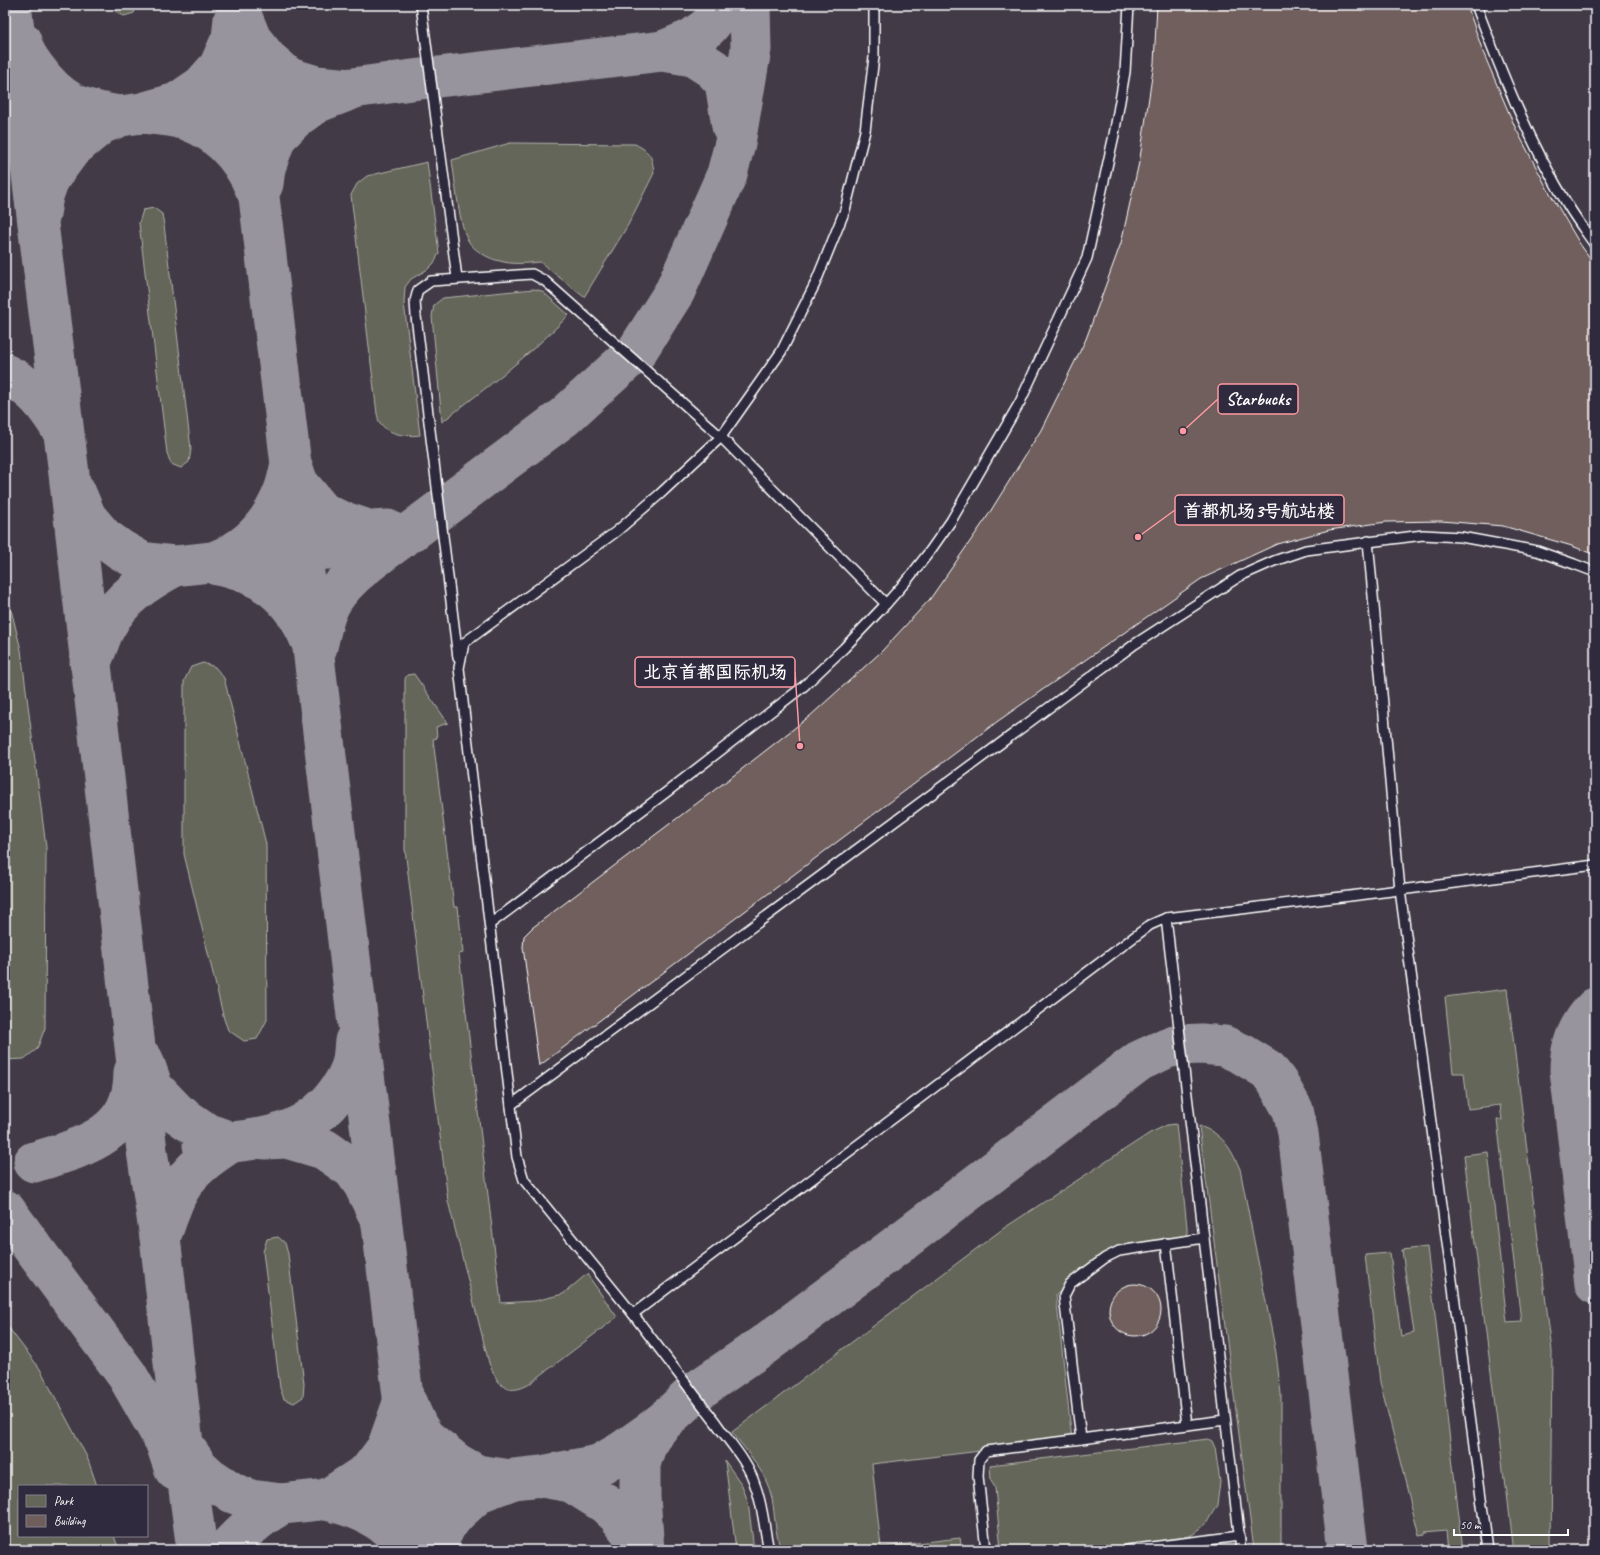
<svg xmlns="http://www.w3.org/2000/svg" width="1600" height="1555" viewBox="0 0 1600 1555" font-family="Caveat,'LXGW WenKai TC',sans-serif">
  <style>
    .built { fill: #423a46; fill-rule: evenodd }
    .green { fill: #646658; stroke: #b2b2ac }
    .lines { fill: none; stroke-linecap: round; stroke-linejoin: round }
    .taxiway { stroke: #97949e; stroke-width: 41 }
    .building { fill: #6f5e5c; stroke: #fff }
    .lane-casing { stroke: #fff; stroke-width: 12 }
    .lane { stroke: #2f2a3d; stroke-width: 9 }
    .leader { fill: none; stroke: #ff9aa2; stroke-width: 1.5 }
    .callout-dot { fill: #ff9aa2; stroke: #2f2a3d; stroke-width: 1.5 }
    .callout { fill: #2f2a3d; stroke: #ff9aa2; stroke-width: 1.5 }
    .callout-label { font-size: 18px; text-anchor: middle; font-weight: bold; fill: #fff }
  </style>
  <rect width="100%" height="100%" fill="#2f2a3d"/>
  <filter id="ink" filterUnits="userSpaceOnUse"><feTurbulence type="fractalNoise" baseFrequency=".025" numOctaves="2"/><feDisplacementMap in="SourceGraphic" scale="8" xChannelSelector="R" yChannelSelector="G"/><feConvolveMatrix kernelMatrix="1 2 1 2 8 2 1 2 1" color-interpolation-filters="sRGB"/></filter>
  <g filter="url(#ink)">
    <path class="built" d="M5,5H1595V1550H5ZM19,1486H147V1536H19Z"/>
    <g class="green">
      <polygon points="115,5 137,5 134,13 124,16 115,11"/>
      <path d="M510,143L635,144C650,152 652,155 654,173L628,225L584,297L540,262C527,263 513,265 500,261C489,259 475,251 469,242C459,227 455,179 452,160Z"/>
      <path d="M427,162L439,253L434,263L428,269L411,279L405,287L404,303L420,435C407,437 389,435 380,423C378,421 378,416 377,414L351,195L357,184L367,176Z"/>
      <polygon points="154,208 162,214 164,225 191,449 189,462 181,468 171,464 167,453 139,223 143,210"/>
      <path d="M534,289L542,291L569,315C530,355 486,388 442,422L432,316L434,305L443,298Z"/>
      <polygon points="5,585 21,650 46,847 45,1028 37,1049 24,1059 5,1060"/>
      <polygon points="203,663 215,667 224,678 266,844 267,1020 257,1039 244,1041 228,1030 224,1019 184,854 184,681 191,667"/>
      <path d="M414,674L448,723L436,727L437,738L433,739L454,907H458L463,953L459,954L501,1303L535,1301L563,1294L587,1274L617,1317L528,1385C505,1397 497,1383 489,1363L448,1201L405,849V679L407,675Z"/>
      <polygon points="1507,989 1552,1351 1550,1550 1513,1550 1464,1155 1488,1152 1507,1322 1521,1321 1497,1120 1502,1120 1500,1105 1468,1109 1464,1073 1453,1073 1445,997"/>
      <path d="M1176,1124L1187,1227V1233L1184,1238L1115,1249L1056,1295L1072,1440L872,1464L881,1547L960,1538L962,1550H781C775,1533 775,1516 772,1498C766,1472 748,1453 732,1432L1004,1228L1150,1133L1167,1125Z"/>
      <path d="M1199,1126C1223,1134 1230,1147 1240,1169L1276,1353L1281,1394V1550H1254Z"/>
      <polygon points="278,1237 285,1243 288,1254 304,1384 303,1397 294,1403 284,1399 280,1388 263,1252 267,1239"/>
      <polygon points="1427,1247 1463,1550 1448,1550 1446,1531 1424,1533 1424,1535 1419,1536 1380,1382 1365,1255 1390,1253 1401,1336 1414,1333 1402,1250"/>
      <polygon points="5,1323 40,1369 87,1457 97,1486 19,1486 19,1536 114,1536 119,1550 5,1550"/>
      <polygon points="1208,1439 1212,1441 1215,1448 1220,1482 1217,1505 1206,1524 1192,1535 1168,1541 1092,1550 1001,1550 995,1488 991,1480 990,1465"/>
      <polygon points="725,1461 742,1485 748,1502 754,1550 736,1550"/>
    </g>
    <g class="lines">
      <g class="taxiway">
        <polyline points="11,5 69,474 147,1151 160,1237 183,1444 197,1550"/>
        <path d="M236,5C286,406 334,807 380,1208C393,1322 409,1436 421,1550"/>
        <polyline points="242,17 251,39 267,59 289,78 316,86 352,89 318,102 296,117 276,137 265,168 263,184"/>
        <path d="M234,19L232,38L219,67L202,86L177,103L142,113C153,114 164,115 175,117C213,124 242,155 256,190"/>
        <path d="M21,41C23,51 29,60 35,68C60,103 80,110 121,116L101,124L71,149L49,179L43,196L40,214"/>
        <polyline points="663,51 692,39 708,27 726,5"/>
        <polyline points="5,139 27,130 41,127 142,113 248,102 412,80 663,51 693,56 713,69 725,82 732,126"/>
        <path d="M5,374C33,387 46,404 62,430"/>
        <polyline points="75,491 86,517 103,537 121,550 142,562 175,566 373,544 411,532 424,522 564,417 630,357 635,354 675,291 727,174 735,143 751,49 750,5"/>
        <path d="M218,560C249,548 271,523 283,493C287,484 289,473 291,463L298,483L322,512L338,520L371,531L388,530"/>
        <path d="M217,565C263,572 292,597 310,639"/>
        <path d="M317,647C320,635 322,622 327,610C340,580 374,559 400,539"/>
        <path d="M90,663C97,651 99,638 106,626C121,597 147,581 175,566"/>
        <path d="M1595,1008C1578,1026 1570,1045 1570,1070L1595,1284"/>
        <path d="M143,1060L153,1088L177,1113L206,1133L231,1142C211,1155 190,1169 179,1190C170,1205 167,1222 160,1237"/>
        <polyline points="265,1139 287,1138 324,1149 353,1169 364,1185 377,1212"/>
        <path d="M203,1145C249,1140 294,1140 328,1104C338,1093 346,1082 351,1068C354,1060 354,1049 355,1041"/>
        <path d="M34,1162C84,1147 134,1135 134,1072"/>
        <polyline points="5,1210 127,1375 165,1441 175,1470"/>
        <path d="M403,1403L387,1448L369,1472L326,1500C349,1505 372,1513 390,1529C397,1535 403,1543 409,1550"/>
        <polyline points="407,1404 417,1426 425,1438 456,1463 477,1475 511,1480 479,1492 457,1512 446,1525 434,1550"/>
        <polyline points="180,1441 198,1467 209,1477 233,1493 251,1500 282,1504"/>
        <polyline points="542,1477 571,1482 606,1504 617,1514 631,1532 639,1550"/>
        <path d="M226,1550C243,1531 260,1516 282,1504L542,1476L599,1465L623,1451L661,1424L694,1393L761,1347L888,1252L1139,1061L1167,1048L1179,1045L1201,1044L1224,1046L1242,1054L1268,1070L1277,1082L1293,1110L1298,1133L1348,1550"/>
        <polyline points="644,1550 640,1497 640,1464 646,1446 660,1424"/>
      </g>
    </g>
    <g class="building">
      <polygon points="1157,5 1467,5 1483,52 1515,127 1547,188 1580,244 1595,265 1595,555 1572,546 1503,526 1441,521 1386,522 1329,530 1277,544 1201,579 998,721 539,1066 523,947 524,936 532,928 733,776 810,716 881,652 930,599 985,520 1041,430 1086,339 1121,243 1140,158 1154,63"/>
      <circle cx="1135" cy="1310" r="26"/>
    </g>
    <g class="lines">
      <defs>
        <g id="lane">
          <polyline points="421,5 457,278"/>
          <polyline points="874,5 874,57 865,131 845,210 815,284 781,352 721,437 660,494 617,531 464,643 459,668 517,1157 524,1180 633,1314 1150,925 1166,918 1400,890 1595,865"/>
          <path d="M1476,5C1502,74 1530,144 1569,207C1577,220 1586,232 1595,245"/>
          <polyline points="1368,541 1400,890 1488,1550"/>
          <polyline points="458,658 416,316 415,301 418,290 431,281 532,274 545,281 721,437 886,604"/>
          <polyline points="1166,918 1241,1550"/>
          <polyline points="490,924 668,791 804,686 844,648 886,604 908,579 930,551 951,521 1020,402 1087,258 1114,135 1125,72 1129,5"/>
          <polyline points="511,1105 1135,644 1240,576 1274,561 1306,550 1423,535 1461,537 1537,551 1574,564 1595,572"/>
          <polyline points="1204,1238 1119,1251 1105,1258 1070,1284 1064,1296 1081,1439 1225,1420"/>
          <polyline points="1166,1243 1187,1425"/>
          <path d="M633,1314C661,1351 689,1387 716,1423C730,1443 748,1462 755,1485C763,1505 764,1529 769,1550"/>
          <polyline points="986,1550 978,1476 979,1460 986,1451 1081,1439"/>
          <polyline points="1127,1550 1240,1536"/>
        </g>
      </defs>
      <use href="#lane" class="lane-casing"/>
      <use href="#lane" class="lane"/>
    </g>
  </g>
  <path class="leader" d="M1183 431L1218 399M1138 537L1175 510M800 746L795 672"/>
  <g class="callout-dot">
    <circle cx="1183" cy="431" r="4"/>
    <circle cx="1138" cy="537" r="4"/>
    <circle cx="800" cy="746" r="4"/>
  </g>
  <g class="callout">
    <rect x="1218" y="384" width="80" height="30" rx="4"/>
    <rect x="1175" y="495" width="169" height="30" rx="4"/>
    <rect x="635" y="657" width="160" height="30" rx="4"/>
  </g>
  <g class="callout-label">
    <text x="1258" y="405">Starbucks</text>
    <text x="1259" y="517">首都机场3号航站楼</text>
    <text x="715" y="678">北京首都国际机场</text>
  </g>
  <rect width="1600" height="1555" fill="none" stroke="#2f2a3d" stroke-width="20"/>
  <rect x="10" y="10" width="1580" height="1535" fill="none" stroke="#fff" stroke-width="1.5" filter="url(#ink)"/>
  <rect x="18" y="1485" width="130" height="52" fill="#2f2a3d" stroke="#827f8b"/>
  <rect x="26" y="1495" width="20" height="12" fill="#646658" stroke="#827f8b"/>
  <text x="54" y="1505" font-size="12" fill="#ffffff">Park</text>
  <rect x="26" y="1515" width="20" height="12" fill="#6f5e5c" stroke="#827f8b"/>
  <text x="54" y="1525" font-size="12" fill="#ffffff">Building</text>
  <path d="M1454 1529v6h114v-6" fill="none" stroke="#ffffff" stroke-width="2"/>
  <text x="1460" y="1529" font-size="12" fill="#ffffff" stroke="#2f2a3d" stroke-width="3" paint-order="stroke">50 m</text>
</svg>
